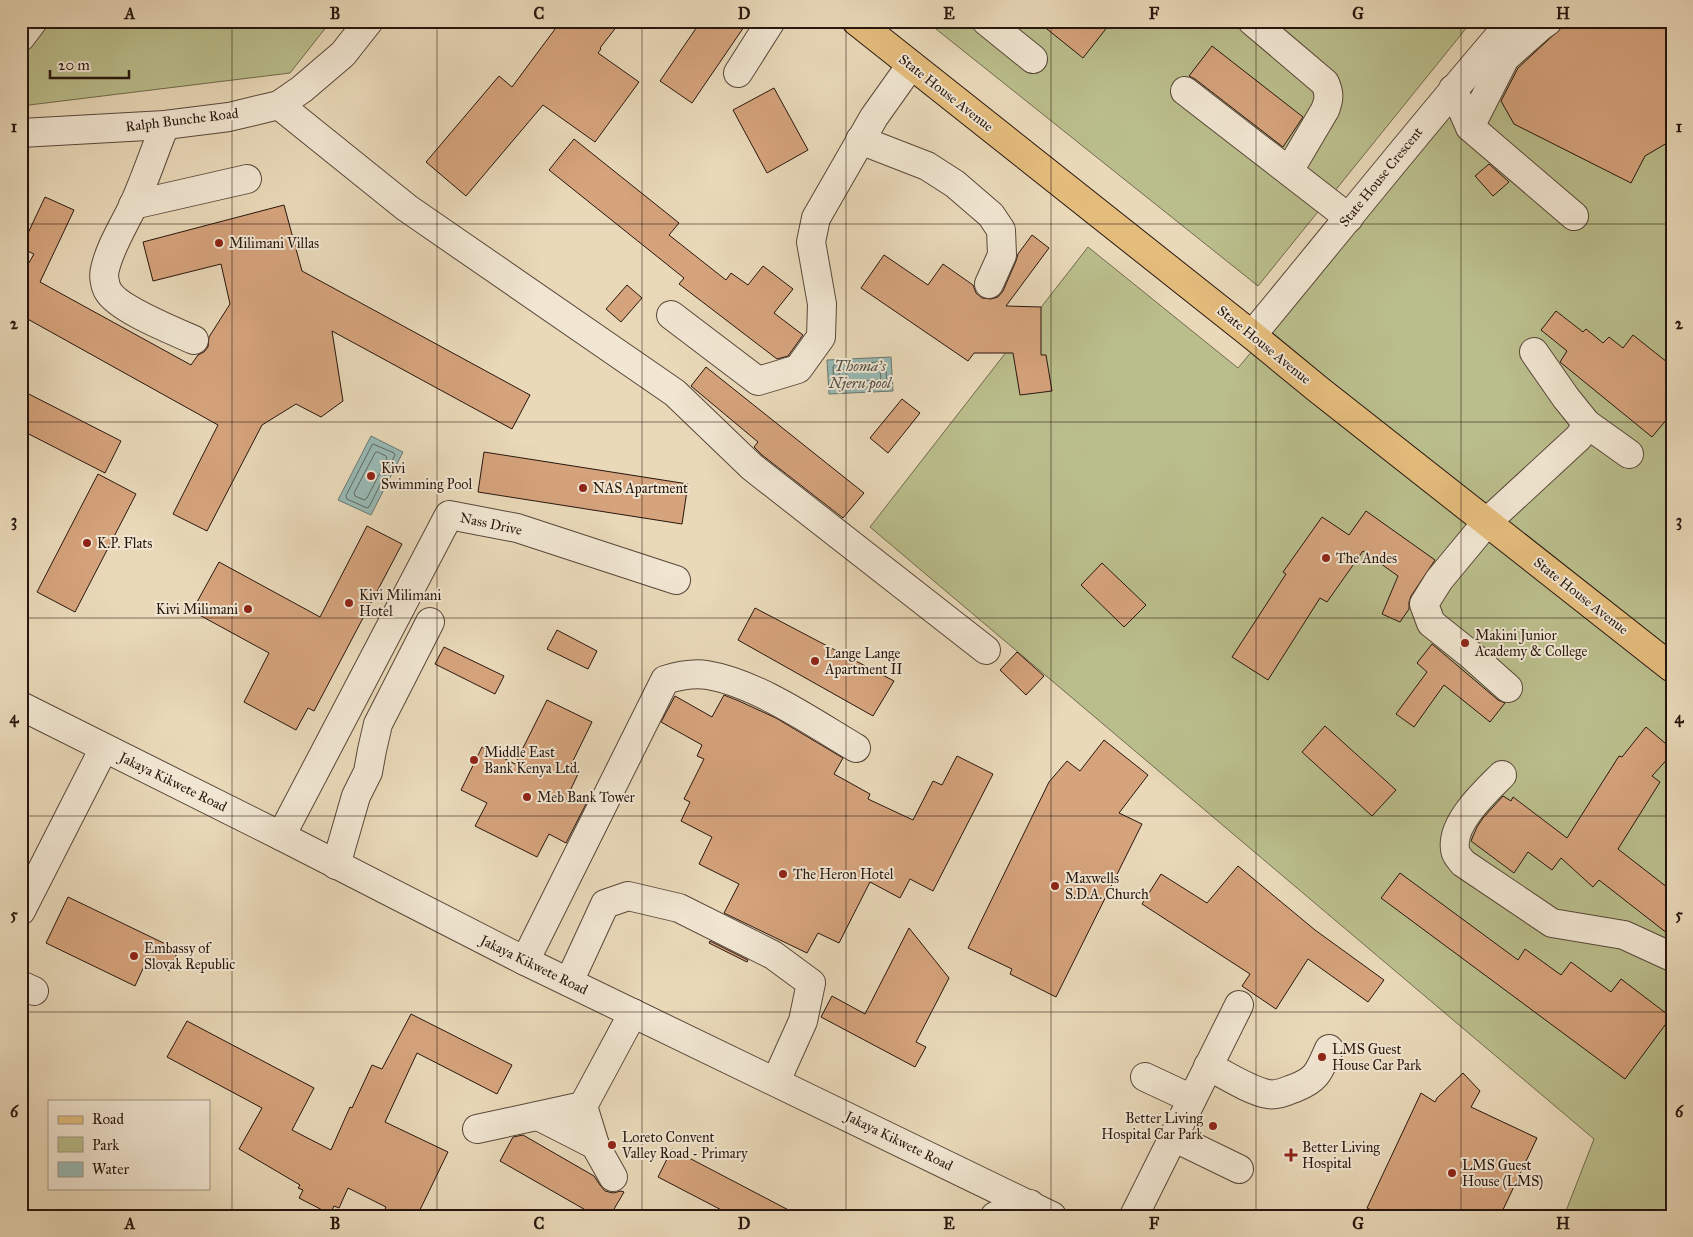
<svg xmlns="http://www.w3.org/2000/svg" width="1693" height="1237" viewBox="0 0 1693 1237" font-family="'IM FELL Great Primer',serif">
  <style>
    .green { fill: #babe8c; stroke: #716a4d }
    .water { fill: #98b9b4; stroke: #6b7872 }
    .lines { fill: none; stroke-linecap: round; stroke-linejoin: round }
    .shore { stroke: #606861; stroke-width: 1 }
    .building { fill: #d5a37c; stroke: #28160e }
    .minor-casing { stroke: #584739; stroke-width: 30 }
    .major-casing { stroke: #28160e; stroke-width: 30 }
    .minor { stroke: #f1e6d2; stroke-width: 28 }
    .major { stroke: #e4bc7c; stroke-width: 28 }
    .grid { fill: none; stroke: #28160e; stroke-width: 1; stroke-opacity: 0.55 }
    .poi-dot { fill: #8f2418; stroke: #f1e6d2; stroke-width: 2 }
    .labels { text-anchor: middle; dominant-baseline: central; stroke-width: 4; stroke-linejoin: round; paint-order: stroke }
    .street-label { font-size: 14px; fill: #28160e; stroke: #f1e6d2 }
    .poi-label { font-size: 14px; fill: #28160e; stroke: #f1e6d2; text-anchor: start }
    .water-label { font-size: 15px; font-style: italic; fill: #4f4f48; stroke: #f1e6d2 }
    .neatline { fill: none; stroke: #28160e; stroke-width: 2 }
    .grid-label { font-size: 16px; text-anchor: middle; font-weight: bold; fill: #28160e }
  </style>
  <rect width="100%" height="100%" fill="#e9d9b9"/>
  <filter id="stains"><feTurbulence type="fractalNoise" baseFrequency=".004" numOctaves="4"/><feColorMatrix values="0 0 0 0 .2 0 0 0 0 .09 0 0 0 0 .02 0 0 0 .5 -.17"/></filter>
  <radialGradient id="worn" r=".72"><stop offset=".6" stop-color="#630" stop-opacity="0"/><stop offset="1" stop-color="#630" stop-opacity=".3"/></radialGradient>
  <g class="green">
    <polygon points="21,21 331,21 290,73 21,106"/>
    <polygon points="926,21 1472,21 1258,286"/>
    <polygon points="1537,21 1672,21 1672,1216 1564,1216 1594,1139 870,527 1088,247 1238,368 1514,36"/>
  </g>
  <g class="water">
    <polygon points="891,357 893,391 829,394 827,360"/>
    <polygon points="371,436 403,452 371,515 338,500"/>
  </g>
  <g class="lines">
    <g class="shore">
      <polygon points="885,362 887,383 886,386 836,388 834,387 833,367 834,365"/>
      <polygon points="878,369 880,371 881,378 879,380 842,382 840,380 839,372 841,370"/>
      <polygon points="373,444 394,453 395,455 369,507 367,508 347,499 346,496"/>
      <polygon points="378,452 386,456 387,459 367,498 364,500 355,496 354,493 375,453"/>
    </g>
  </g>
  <g class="building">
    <polygon points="561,21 621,21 600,48 601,49 598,53 639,82 595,142 543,105 466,196 426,162 499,76 512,87"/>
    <polygon points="701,21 748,21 692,103 660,81"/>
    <polygon points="1037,21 1112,21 1083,58"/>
    <polygon points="1573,21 1672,21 1672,140 1645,156 1631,183 1514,124 1501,101 1518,68 1562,27"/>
    <polygon points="1212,46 1303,117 1283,147 1195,79 1189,76"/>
    <polygon points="774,88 808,150 767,173 733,110"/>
    <polygon points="574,139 679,223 669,235 726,280 731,273 748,285 763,266 793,289 774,313 803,335 788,356 777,359 679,284 684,278 549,170"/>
    <polygon points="1489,164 1509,182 1493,196 1475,176"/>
    <polygon points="45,197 74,210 40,282 191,365 198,355 204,352 208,347 209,337 230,304 221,264 153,281 143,242 284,205 302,271 530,395 512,429 332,331 343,401 321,417 296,404 262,425 207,531 173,514 218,425 24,317 21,323 21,272 23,273 34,254 21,248"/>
    <polygon points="1032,235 1049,248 1006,306 1041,307 1041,355 1046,355 1052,391 1020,395 1013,353 974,353 968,361 861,288 884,255 928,285 943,264 973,285 976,293 982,298 991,299 998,297 1003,291 1016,261 1018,254"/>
    <polygon points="627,285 642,298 621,322 606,309"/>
    <polygon points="1556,311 1583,332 1586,329 1603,343 1609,337 1623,348 1633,335 1672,366 1672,413 1652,437 1560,362 1567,351 1541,330"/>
    <polygon points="706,367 864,493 843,518 762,455 754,447 758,442 691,386"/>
    <polygon points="21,390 121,441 105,473 21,430"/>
    <polygon points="902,399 920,413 888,453 870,438"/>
    <polygon points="484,452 688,484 682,524 478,492"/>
    <polygon points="98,474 136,494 75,612 37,592"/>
    <polygon points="1366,511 1435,560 1411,596 1409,602 1409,609 1400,622 1382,614 1398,576 1363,551 1327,602 1320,598 1268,680 1232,657 1286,574 1283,572 1322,517 1349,535"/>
    <polygon points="367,526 402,544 314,711 308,708 296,730 244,702 269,653 192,611 219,562 320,617"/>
    <polygon points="1102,563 1146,605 1124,627 1081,585"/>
    <polygon points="755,608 894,681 873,716 738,640"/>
    <polygon points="557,630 597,651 588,669 547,649"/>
    <polygon points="1432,644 1498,700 1505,703 1490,722 1444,685 1414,727 1396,714 1427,672 1417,663"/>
    <polygon points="444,647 504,676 495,694 435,664"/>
    <polygon points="1017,652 1044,676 1026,695 1000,670"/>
    <polygon points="724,695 739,701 776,718 843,758 834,774 870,794 868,799 913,820 933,781 942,785 957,756 993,774 933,891 910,879 900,898 870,882 839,943 818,933 807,953 724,913 739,884 699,864 712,837 681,821 690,802 684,799 704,759 697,756 702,745 661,722 675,696 712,717"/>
    <polygon points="547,700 592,722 569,769 578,774 570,791 588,800 566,843 549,834 537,857 475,826 487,803 461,790 482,747 515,764"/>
    <polygon points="1325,726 1396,790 1372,816 1302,752"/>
    <polygon points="1646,727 1672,749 1672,754 1652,776 1660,782 1618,849 1672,891 1672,937 1599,880 1593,887 1561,858 1552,870 1528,852 1514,873 1471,841 1477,827 1483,818 1503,796 1511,801 1513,797 1567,838 1619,756 1622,757"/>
    <polygon points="1104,740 1148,775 1119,813 1142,824 1056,997 1010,974 1012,969 968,948 1049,782 1067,761 1080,771"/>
    <polygon points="1238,866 1315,930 1384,980 1368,1002 1308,959 1276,1009 1242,986 1250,974 1142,904 1161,874 1207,903"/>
    <polygon points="1400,873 1518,960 1525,949 1561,975 1571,962 1611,992 1621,979 1671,1017 1625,1079 1381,898"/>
    <polygon points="68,897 178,950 170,971 146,962 135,986 46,943"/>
    <polygon points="909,928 949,978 916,1042 926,1047 915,1067 821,1017 832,996 865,1014"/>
    <polygon points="710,941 748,960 747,962 709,943"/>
    <polygon points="411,1014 512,1065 497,1094 417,1053 385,1122 448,1152 417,1216 382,1216 386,1207 348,1188 339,1208 334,1206 330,1214 299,1198 303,1190 298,1188 300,1185 239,1149 262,1108 167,1057 187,1021 314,1088 292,1130 331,1150 350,1107 352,1108 372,1065 382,1069"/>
    <polygon points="1463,1073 1480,1091 1471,1107 1537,1138 1500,1216 1383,1216 1367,1208 1421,1093 1435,1102 1437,1098"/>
    <polygon points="523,1135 594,1176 600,1185 605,1191 613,1193 621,1191 624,1192 610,1216 596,1216 500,1161 513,1137"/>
    <polygon points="672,1149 800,1216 733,1216 658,1177"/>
  </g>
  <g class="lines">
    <defs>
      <g id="minor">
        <polyline points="986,21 1033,59"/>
        <path d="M1252,21L1325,83C1330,94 1329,100 1325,110L1289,171"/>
        <polyline points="21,37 33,21"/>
        <polyline points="738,73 771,21"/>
        <polyline points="1453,89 1470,127 1574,216"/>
        <polyline points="1185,91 1349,218"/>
        <polyline points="279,105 407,208 675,393 752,467 986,650"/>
        <path d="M165,125C154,152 145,180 133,206C123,227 110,247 105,269C103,275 105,286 108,291C118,309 174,331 194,340"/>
        <polyline points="1470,127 1505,58 1541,26 1548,21"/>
        <polyline points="21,133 165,125 229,117 279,105 302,89 343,54 369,21"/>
        <polyline points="860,140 927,166 955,184 991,215 1001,230 1002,255 989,284"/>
        <polyline points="133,205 247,179"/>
        <polyline points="671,315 758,381 798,369 821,337 822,304 811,242 816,218 874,117 911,65"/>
        <path d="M1252,335C1339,230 1423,124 1512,21"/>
        <polyline points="1587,424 1629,454"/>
        <polyline points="1508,688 1471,655 1431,623 1424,604 1439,580 1487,522 1579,437 1587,424 1566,398 1534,352"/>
        <polyline points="21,706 281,836 525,961 1052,1216"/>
        <path d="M1502,775C1485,792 1451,823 1455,849C1455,854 1460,859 1463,863L1552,923L1624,935L1672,957"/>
        <polyline points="281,836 449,515 517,528 676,580"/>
        <polyline points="336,865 356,796 368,772 372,750 378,724 430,622"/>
        <polyline points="21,911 104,748"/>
        <path d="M525,961L665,680C678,676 693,673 707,675C756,683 812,722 856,748"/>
        <polyline points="569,982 605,904 628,896 679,908 773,955 811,983 803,1021 776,1081"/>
        <polyline points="21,985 34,991"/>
        <path d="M1208,1066C1226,1075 1250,1091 1268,1094C1277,1096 1286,1091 1295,1088C1318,1079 1319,1071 1329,1049"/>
        <polyline points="1145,1077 1192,1099"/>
        <polyline points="583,1106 595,1145 613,1177"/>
        <polyline points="538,1116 595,1145"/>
        <polyline points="477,1129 583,1106 633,1013"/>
        <polyline points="1173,1137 1239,1169"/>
        <polyline points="995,1216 1030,1204"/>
        <polyline points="1134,1216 1239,1005"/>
      </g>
      <polyline id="major" points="856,21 1252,335 1319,390 1672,668"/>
    </defs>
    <use href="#minor" class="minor-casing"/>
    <use href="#major" class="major-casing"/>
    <use href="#minor" class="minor"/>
    <use href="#major" class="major"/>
  </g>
  <path class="grid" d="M232,21V1216M437,21V1216M642,21V1216M846,21V1216M1051,21V1216M1256,21V1216M1461,21V1216M21,224H1672M21,422H1672M21,618H1672M21,816H1672M21,1012H1672"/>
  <g class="poi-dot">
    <circle cx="219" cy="243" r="5"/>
    <circle cx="371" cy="476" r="5"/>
    <circle cx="583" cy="488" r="5"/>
    <circle cx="87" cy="543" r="5"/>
    <circle cx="1326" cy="558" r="5"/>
    <circle cx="349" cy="603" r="5"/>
    <circle cx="248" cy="609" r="5"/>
    <circle cx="1465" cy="643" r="5"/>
    <circle cx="815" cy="661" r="5"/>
    <circle cx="474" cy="760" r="5"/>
    <circle cx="527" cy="797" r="5"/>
    <circle cx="783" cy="874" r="5"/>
    <circle cx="1055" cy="886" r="5"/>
    <circle cx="134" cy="956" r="5"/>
    <circle cx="1322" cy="1057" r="5"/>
    <circle cx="1213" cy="1126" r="5"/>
    <circle cx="612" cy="1145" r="5"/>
    <path d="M1288.5 1147.5h5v5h5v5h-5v5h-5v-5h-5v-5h5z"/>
    <circle cx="1452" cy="1173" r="5"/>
  </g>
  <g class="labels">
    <g class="street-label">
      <text transform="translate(946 93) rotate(38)">State House Avenue</text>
      <text transform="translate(182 120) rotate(-7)">Ralph Bunche Road</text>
      <text transform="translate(1381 177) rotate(-51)">State House Crescent</text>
      <text transform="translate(1264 345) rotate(39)">State House Avenue</text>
      <text transform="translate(491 524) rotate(12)">Nass Drive</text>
      <text transform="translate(1581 596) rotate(38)">State House Avenue</text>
      <text transform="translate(173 782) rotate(26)">Jakaya Kikwete Road</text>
      <text transform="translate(534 965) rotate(26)">Jakaya Kikwete Road</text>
      <text transform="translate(899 1141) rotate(26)">Jakaya Kikwete Road</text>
    </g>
    <g class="poi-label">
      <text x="229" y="243">Milimani Villas</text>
      <text x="381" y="468">Kivi<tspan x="381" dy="16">Swimming Pool</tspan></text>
      <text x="593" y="488">NAS Apartment</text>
      <text x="97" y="543">K.P. Flats</text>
      <text x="1336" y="558">The Andes</text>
      <text x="359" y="595">Kivi Milimani<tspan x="359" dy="16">Hotel</tspan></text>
      <text x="238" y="609" text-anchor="end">Kivi Milimani</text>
      <text x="1475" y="635">Makini Junior<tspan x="1475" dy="16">Academy &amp; College</tspan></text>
      <text x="825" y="653">Lange Lange<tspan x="825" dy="16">Apartment II</tspan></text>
      <text x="484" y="752">Middle East<tspan x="484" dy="16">Bank Kenya Ltd.</tspan></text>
      <text x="537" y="797">Meb Bank Tower</text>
      <text x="793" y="874">The Heron Hotel</text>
      <text x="1065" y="878">Maxwells<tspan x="1065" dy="16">S.D.A. Church</tspan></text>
      <text x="144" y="948">Embassy of<tspan x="144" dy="16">Slovak Republic</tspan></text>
      <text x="1332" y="1049">LMS Guest<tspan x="1332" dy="16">House Car Park</tspan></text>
      <text x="1203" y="1118" text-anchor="end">Better Living<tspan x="1203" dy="16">Hospital Car Park</tspan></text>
      <text x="622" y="1137">Loreto Convent<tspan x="622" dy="16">Valley Road - Primary</tspan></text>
      <text x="1302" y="1147">Better Living<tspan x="1302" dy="16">Hospital</tspan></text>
      <text x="1462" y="1165">LMS Guest<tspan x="1462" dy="16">House (LMS)</tspan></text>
    </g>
    <g class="water-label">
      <text x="860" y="366">Thoma's<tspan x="860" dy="17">Njeru pool</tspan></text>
    </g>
  </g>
  <rect width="1693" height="1237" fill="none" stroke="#e9d9b9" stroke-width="55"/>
  <rect x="48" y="1100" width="162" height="90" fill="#f1e6d2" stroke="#a19384"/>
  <rect x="58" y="1116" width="25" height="8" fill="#e4bc7c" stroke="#a19384"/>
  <text x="92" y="1124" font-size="15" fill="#28160e">Road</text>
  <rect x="58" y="1137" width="25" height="15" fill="#babe8c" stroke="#a19384"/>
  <text x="92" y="1150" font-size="15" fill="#28160e">Park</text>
  <rect x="58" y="1162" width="25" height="15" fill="#98b9b4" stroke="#a19384"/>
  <text x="92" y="1174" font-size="15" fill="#28160e">Water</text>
  <path d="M50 70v8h79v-8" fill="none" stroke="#28160e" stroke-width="2.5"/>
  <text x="58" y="70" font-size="15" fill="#28160e" stroke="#f1e6d2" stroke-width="4" paint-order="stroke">20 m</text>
  <rect x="28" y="28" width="1638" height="1182" class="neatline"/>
  <g class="grid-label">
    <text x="130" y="19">A</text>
    <text x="335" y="19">B</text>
    <text x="539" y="19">C</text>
    <text x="744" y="19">D</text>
    <text x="949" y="19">E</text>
    <text x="1154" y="19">F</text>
    <text x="1358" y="19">G</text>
    <text x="1563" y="19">H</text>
    <text x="14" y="132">1</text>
    <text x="1679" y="132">1</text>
    <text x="14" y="329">2</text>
    <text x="1679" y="329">2</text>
    <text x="14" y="526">3</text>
    <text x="1679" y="526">3</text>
    <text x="14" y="723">4</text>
    <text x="1679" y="723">4</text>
    <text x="14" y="920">5</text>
    <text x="1679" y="920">5</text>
    <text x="14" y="1117">6</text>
    <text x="1679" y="1117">6</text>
    <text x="130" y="1229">A</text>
    <text x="335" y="1229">B</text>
    <text x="539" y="1229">C</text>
    <text x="744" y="1229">D</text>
    <text x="949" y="1229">E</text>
    <text x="1154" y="1229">F</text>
    <text x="1358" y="1229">G</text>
    <text x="1563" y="1229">H</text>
  </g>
  <rect width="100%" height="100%" filter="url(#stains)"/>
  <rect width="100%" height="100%" fill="url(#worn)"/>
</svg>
